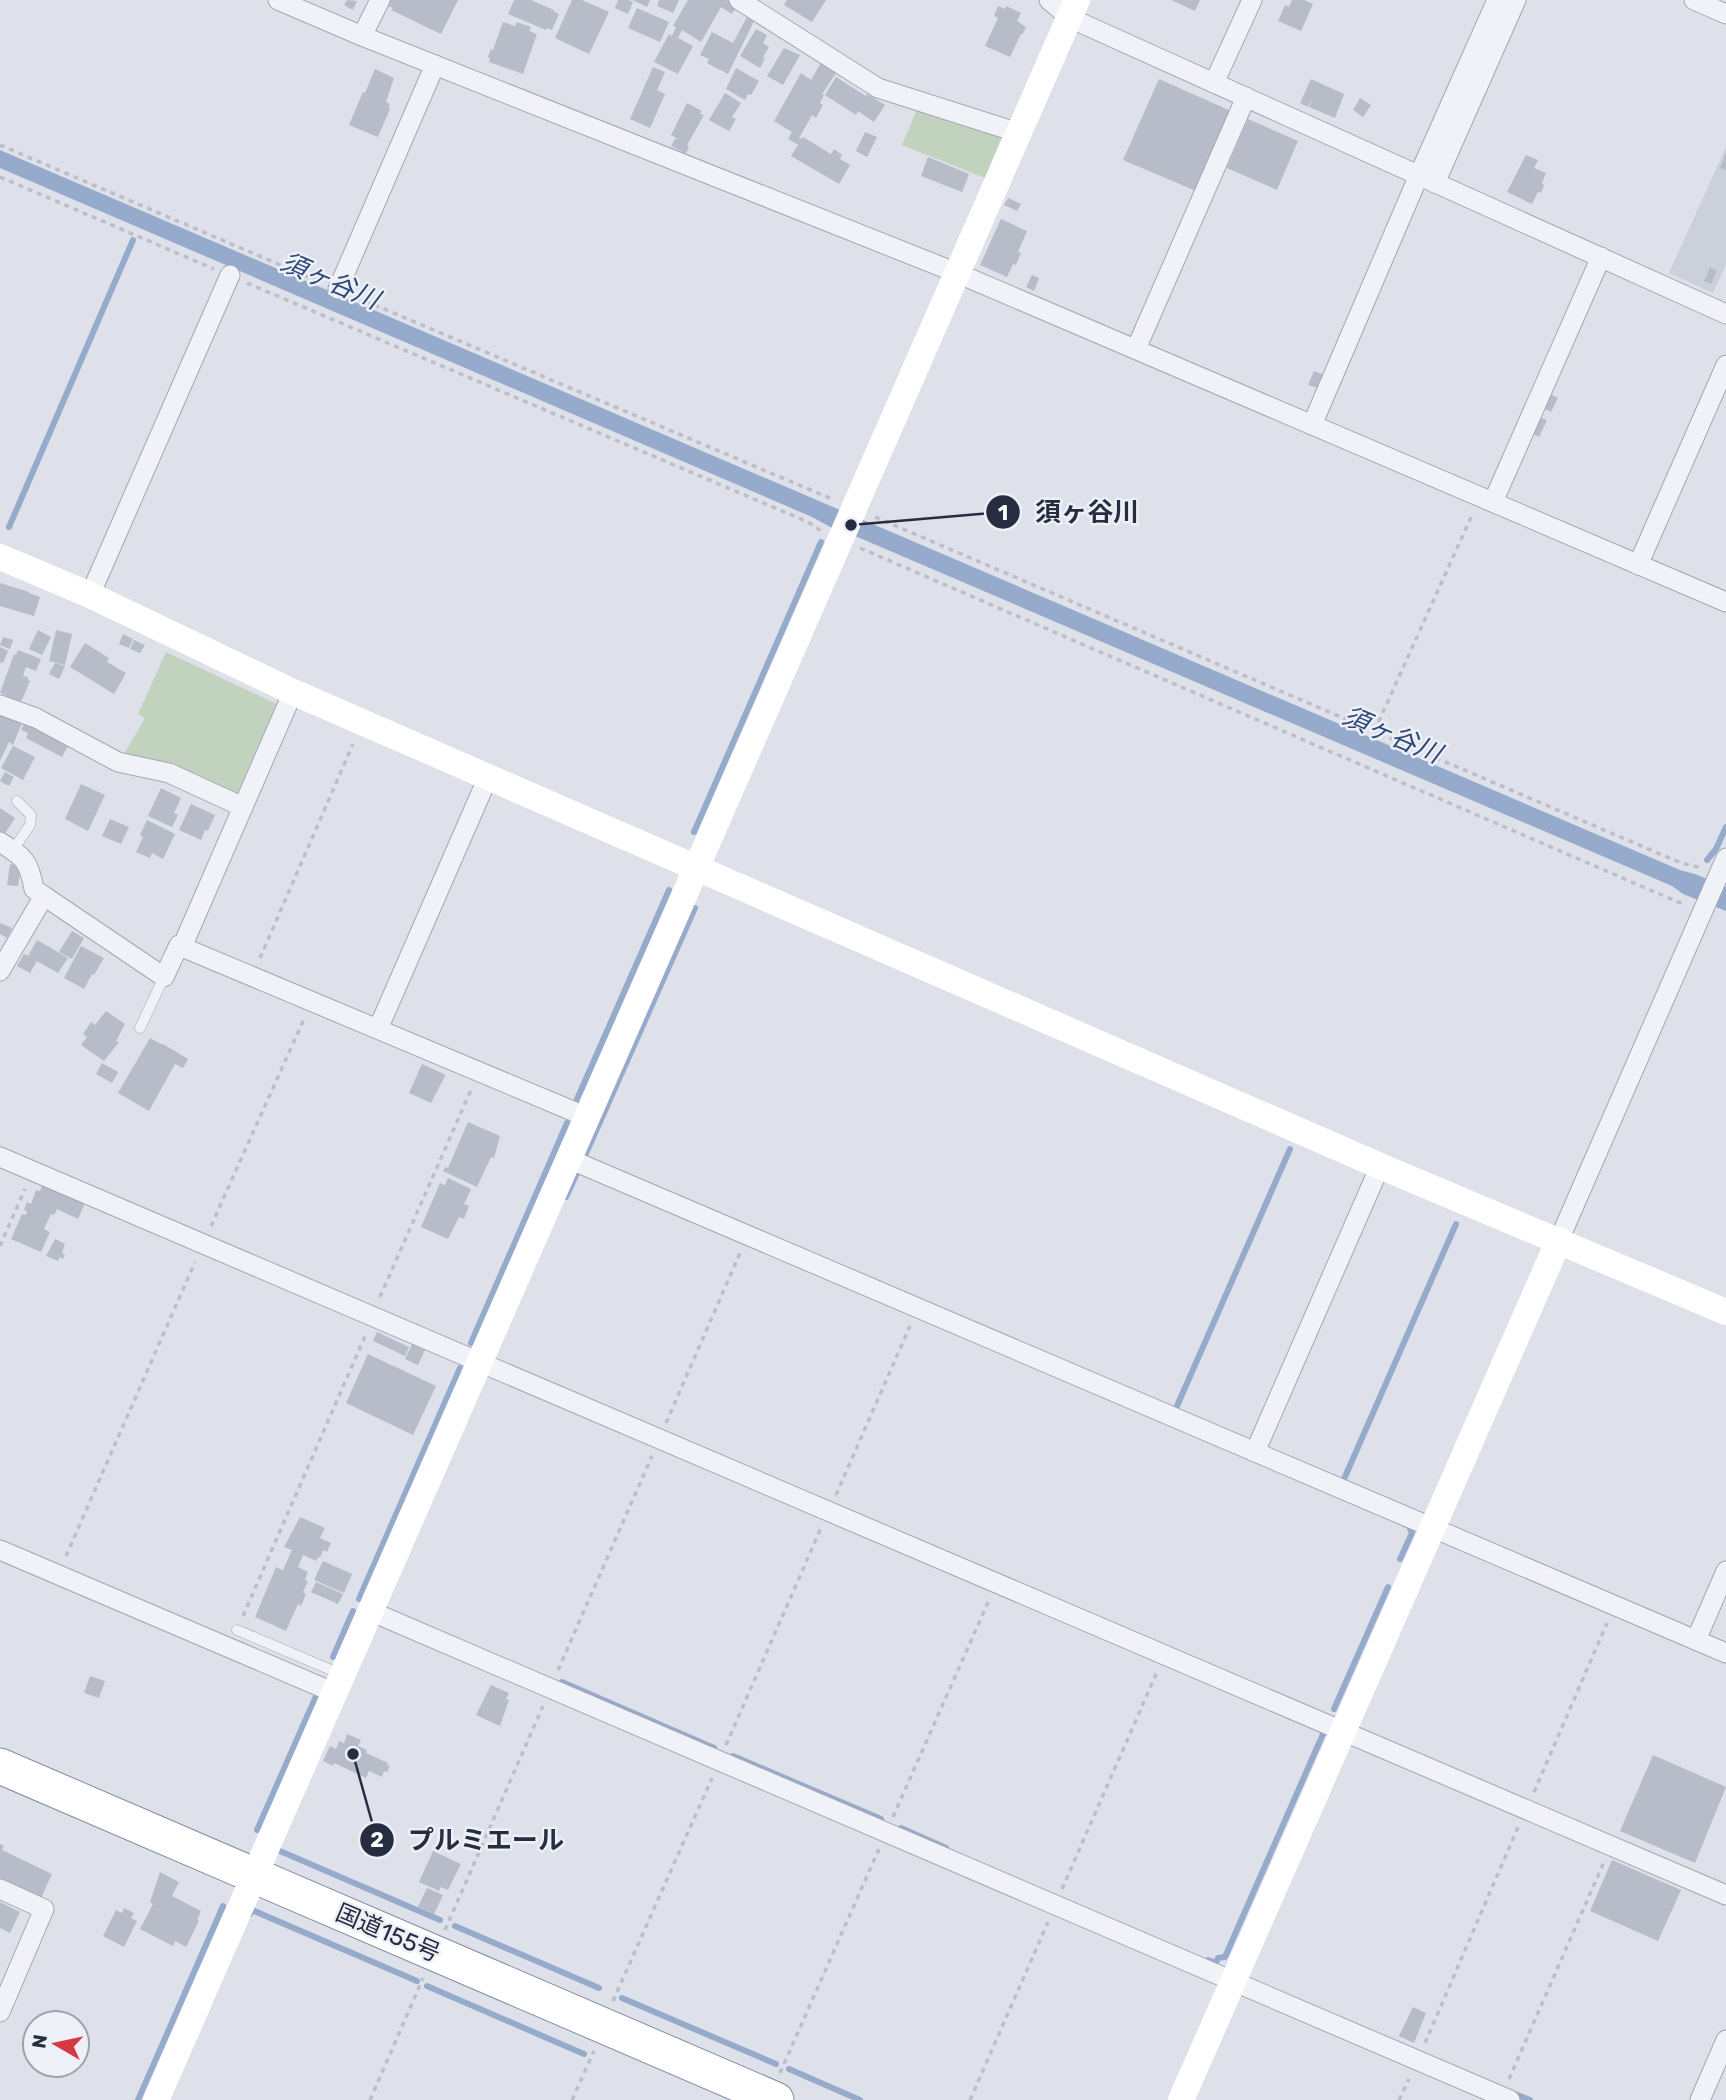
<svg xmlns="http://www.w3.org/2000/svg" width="1726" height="2100" viewBox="0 0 1726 2100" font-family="Rubik,'Noto Sans JP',sans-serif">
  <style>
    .built { fill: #ccd0db }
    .green { fill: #c1d3be }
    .water { fill: #96abcb }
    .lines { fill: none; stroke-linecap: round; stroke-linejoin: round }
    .stream { stroke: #96abcb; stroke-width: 6 }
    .building { fill: #b8bcc9 }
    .lane-casing { stroke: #a3a7b3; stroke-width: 11 }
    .street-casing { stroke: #a3a7b3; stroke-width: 21 }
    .highway-casing { stroke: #848ca0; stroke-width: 37 }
    .path { stroke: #bcbfc7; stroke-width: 3.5; stroke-dasharray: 5 5; stroke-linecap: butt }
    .lane { stroke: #f1f2f7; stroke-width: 10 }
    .street { stroke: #f1f2f7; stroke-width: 19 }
    .secondary { stroke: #fff; stroke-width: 26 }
    .highway { stroke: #fff; stroke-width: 35 }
    .labels { text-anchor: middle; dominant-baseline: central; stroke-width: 5; stroke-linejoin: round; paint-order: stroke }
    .street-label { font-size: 24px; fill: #262d40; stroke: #edf0f6 }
    .water-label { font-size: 26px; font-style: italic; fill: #2d4777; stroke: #edf0f6 }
    .leader { fill: none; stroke: #262d40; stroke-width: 2.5 }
    .callout-dot { fill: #262d40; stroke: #edf0f6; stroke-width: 2.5 }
    .mark-label { font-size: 21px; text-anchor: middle; font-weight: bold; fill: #fff }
    .callout-label { font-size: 26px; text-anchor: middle; font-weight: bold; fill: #262d40; stroke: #edf0f6; stroke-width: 5; stroke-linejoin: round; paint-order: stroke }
  </style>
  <rect width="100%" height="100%" fill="#dee1e9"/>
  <polygon class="built" points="1726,147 1726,264 1713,293 1669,273"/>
  <g class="green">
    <polygon points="918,107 1002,136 985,178 902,145"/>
    <polygon points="166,652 277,704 237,794 121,759 145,718 138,714"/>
  </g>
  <polygon class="water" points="0,150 1680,870 1695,874 1726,887 1726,911 1683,894 1672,886 848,533 832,528 812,517 0,168"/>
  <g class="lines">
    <g class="stream">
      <polyline points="9,527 133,240"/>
      <polyline points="694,832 821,542"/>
      <polyline points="1707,860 1716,849 1726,827"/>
      <polyline points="574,1106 669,890"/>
      <polyline points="584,1158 695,908"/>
      <polyline points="566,1197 578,1171"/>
      <polyline points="471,1343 567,1123"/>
      <polyline points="1177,1406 1290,1149"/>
      <polyline points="1344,1479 1456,1224"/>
      <polyline points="1400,1559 1412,1533 1409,1526 1404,1524"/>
      <polyline points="359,1599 460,1368"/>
      <polyline points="333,1657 353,1611"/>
      <polyline points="562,1682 714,1748"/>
      <polyline points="1334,1709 1388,1587"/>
      <polyline points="733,1756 881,1819"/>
      <polyline points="901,1828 946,1848"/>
      <polyline points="257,1830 317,1694"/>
      <polyline points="280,1851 440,1920"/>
      <polyline points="250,1914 252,1910 417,1981"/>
      <polyline points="455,1926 599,1988"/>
      <polyline points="1208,1960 1216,1963 1218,1958 1225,1957 1323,1734"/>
      <polyline points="427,1986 584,2054"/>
      <polyline points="622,1998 776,2064"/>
      <polyline points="789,2069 860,2100"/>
      <polyline points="1515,2094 1530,2100"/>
      <polyline points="138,2100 223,1906"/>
    </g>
  </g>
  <g class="building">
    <polygon points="347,0 357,1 353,10 344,5"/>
    <polygon points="391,0 458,0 441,34 391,10 393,8 388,6"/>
    <polygon points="514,0 531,0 554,10 553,11 559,14 552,30 547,28 546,30 508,14"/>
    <polygon points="572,0 582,0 609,12 589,54 555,38"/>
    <polygon points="618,0 628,0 633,2 628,14 615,8"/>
    <polygon points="632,0 650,0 647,7"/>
    <polygon points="659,0 679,0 673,13 657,6"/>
    <polygon points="688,0 727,0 737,6 732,14 721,7 701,42 682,30 678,38 693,46 678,74 654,62 669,34 672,36 676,27 673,26"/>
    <polygon points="787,0 826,0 812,22 784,5"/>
    <polygon points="1171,0 1200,0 1195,11"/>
    <polygon points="1292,0 1304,0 1313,4 1301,31 1278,21 1285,5 1289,7"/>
    <polygon points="998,6 1005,9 1006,6 1021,13 1017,21 1026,27 1023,34 1021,34 1010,57 985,46 998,18 994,16"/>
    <polygon points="637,8 669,22 660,42 628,28"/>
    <polygon points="748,15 755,19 728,74 707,63 709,59 700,55 712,32 733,43"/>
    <polygon points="503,22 515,26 517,22 531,27 529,31 537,34 523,74 489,62 490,58 488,57 491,49 493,50"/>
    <polygon points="756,29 767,35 763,43 769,47 763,57 765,58 760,68 740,56"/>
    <polygon points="784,48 800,55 783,85 767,76"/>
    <polygon points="822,61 838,70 822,94 824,95 820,103 823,105 816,118 812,115 799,138 801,139 803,137 831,154 834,149 842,155 840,159 850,165 839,184 791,156 798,145 788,139 792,132 774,121 801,73 811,80"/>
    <polygon points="653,67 665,72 657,90 665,94 650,128 630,119"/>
    <polygon points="736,68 759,81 751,95 748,94 745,100 726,89"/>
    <polygon points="375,69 394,78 386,102 390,104 388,108 390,109 378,137 349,125 363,92 365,93"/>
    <polygon points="836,77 866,96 867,94 885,105 874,122 858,111 856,115 825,95"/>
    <polygon points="1159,79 1231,111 1196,191 1123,160"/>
    <polygon points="1311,79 1344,94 1335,118 1309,107 1313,98 1308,107 1300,103"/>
    <polygon points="725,93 741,103 732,117 736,119 729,131 709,120"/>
    <polygon points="1360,98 1371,105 1363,117 1353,110"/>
    <polygon points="687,103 702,111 700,114 704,115 687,145 689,146 686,154 671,146 675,139 678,139 671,135"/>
    <polygon points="1248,119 1298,141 1277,190 1227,168"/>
    <polygon points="865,132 877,137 867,157 856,151"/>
    <polygon points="1726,153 1726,170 1720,168"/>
    <polygon points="1526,155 1538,160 1534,168 1546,173 1542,183 1544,185 1541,193 1538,192 1532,204 1507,192"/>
    <polygon points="928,157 969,174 962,192 921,176"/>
    <polygon points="1008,198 1021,204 1017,211 1004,205"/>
    <polygon points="1001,219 1027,231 1018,252 1021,253 1016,265 1013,264 1007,277 980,265"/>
    <polygon points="1710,267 1717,271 1711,284 1704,281"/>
    <polygon points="1032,275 1039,278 1034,291 1026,287"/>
    <polygon points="1314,371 1324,375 1318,388 1308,385"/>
    <polygon points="1550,394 1558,398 1551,412 1543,408"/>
    <polygon points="1538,417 1547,420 1539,437 1531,433"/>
    <polygon points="0,583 29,592 29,593 40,597 34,616 0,606"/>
    <polygon points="38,630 51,637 42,655 29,649"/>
    <polygon points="56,630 72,634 65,665 49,661"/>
    <polygon points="123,634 133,639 129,648 119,644"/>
    <polygon points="3,637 13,640 10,649 0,645"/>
    <polygon points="134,640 145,645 140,653 130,649"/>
    <polygon points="85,643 109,658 107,662 126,673 114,694 70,667"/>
    <polygon points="0,647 8,651 3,663 0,662"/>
    <polygon points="18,650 41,659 36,671 26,667 23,676 28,677 28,680 30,681 22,700 19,701 0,693 14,654 16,655"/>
    <polygon points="55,663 65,666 59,679 49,674"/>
    <polygon points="0,711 22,723 13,745 9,742 0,761"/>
    <polygon points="25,722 69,744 62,757 26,738 28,733 21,730"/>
    <polygon points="13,746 35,757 23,780 1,768"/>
    <polygon points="5,772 14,777 9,786 0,781"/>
    <polygon points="81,784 105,795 88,831 65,819"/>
    <polygon points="161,788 181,798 174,813 178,815 172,827 148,816"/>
    <polygon points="191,804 215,815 208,831 205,830 201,840 179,830"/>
    <polygon points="0,808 15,818 4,835 0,832"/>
    <polygon points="110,819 129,827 121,844 102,836"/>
    <polygon points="147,820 175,834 163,859 152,853 150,858 136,852 143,837 140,835"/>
    <polygon points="10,864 21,866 18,886 7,885"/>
    <polygon points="0,923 12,928 7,938 0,934"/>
    <polygon points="72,931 84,938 72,959 59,952"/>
    <polygon points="37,940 68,958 58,973 37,961 30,973 17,966 24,954 28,956"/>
    <polygon points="81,946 104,958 94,975 92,974 84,989 64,978"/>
    <polygon points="106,1011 125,1024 116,1041 119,1042 104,1061 81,1045 87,1037 83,1034 91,1022 95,1025"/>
    <polygon points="150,1038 163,1045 163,1044 188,1059 183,1068 175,1064 149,1111 118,1093"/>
    <polygon points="102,1063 118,1072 112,1083 96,1074"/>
    <polygon points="422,1064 444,1074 445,1076 431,1103 409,1093"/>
    <polygon points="468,1122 500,1136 494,1158 491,1157 477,1187 443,1171 445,1167 448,1168"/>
    <polygon points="448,1178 471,1189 464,1204 469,1206 464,1219 459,1217 448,1239 421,1227 440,1183 445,1185"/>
    <polygon points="42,1186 85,1203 78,1219 57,1209 54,1215 51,1214 44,1229 50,1232 41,1252 11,1239 22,1214 26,1215 27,1211 24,1210 27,1202 31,1204 36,1190 40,1191"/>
    <polygon points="55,1239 65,1244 62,1253 65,1255 63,1259 60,1257 58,1261 46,1256"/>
    <polygon points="377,1332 409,1347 405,1356 373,1341"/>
    <polygon points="412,1344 425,1350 418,1365 405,1359"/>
    <polygon points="368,1354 436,1386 413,1435 346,1403"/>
    <polygon points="300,1517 325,1528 320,1538 331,1543 327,1552 323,1550 320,1558 318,1557 316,1561 303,1555 298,1567 308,1572 305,1580 308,1581 303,1592 306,1594 301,1606 298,1604 286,1631 255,1617 276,1567 283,1570 292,1550 284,1547"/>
    <polygon points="323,1561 352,1574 344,1593 314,1580"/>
    <polygon points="316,1582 343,1594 338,1604 311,1592"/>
    <polygon points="90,1676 105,1681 99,1698 84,1693"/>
    <polygon points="491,1685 509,1693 506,1699 509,1700 500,1726 476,1715"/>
    <polygon points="347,1734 361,1740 358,1746 367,1750 366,1753 388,1763 387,1765 390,1766 387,1772 384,1771 382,1777 369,1771 366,1778 334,1763 333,1766 323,1761 330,1746 336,1749 339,1741 344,1743"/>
    <polygon points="1653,1755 1726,1787 1695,1863 1620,1831"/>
    <polygon points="0,1844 4,1846 2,1850 52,1874 41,1898 0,1878"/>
    <polygon points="433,1851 461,1864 448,1890 441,1887 439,1891 419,1882"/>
    <polygon points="1612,1860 1681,1890 1658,1941 1590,1911"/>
    <polygon points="160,1872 179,1882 172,1896 201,1911 197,1920 199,1921 186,1947 175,1941 173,1946 140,1929 153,1904 150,1902"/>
    <polygon points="427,1888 443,1895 434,1914 418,1907"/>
    <polygon points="0,1902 20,1912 10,1933 0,1928"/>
    <polygon points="124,1908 134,1913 131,1918 137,1921 124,1947 103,1936 116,1910 122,1913"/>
    <polygon points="1413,2007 1426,2013 1414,2043 1399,2036"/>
  </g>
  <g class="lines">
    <defs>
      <g id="lane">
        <polyline points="13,850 30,825 31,815 17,801"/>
        <polyline points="140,1028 164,977"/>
        <polyline points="237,1630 343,1675"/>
      </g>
      <g id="street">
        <polyline points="278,0 362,36 957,273 1726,602"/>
        <polyline points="739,0 878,88 1019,133"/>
        <polyline points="1049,0 1070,18 1726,314"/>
        <polyline points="1694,0 1726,14"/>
        <polyline points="362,36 380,0"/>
        <polyline points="1214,83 1252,0"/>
        <polyline points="1435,183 1516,0"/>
        <polyline points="338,289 435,65"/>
        <polyline points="1136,349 1246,97"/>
        <polyline points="1312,425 1419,175 1497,0"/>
        <polyline points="1493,502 1601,257"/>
        <polyline points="1638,565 1726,365"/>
        <polyline points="90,595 230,275"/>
        <polyline points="0,705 36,718 118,762 169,773 243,807"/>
        <path d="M0,842C24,857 29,861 34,889L44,896"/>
        <polyline points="182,947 587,1117"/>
        <polyline points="0,971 44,896 164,977 179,945 182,947 293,692"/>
        <polyline points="378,1029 488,777"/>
        <polyline points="0,1157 1726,1895"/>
        <polyline points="569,1159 1726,1653"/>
        <polyline points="1559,1240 1726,858"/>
        <polyline points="1255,1452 1380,1166"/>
        <polyline points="0,1550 335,1693"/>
        <polyline points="370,1611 1510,2100"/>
        <polyline points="1696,1640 1726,1571"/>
        <polyline points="0,1889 44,1909 0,2012"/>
        <polyline points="1700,2100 1726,2040"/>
      </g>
      <polyline id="highway" points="0,1766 776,2100"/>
    </defs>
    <use href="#lane" class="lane-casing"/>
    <use href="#street" class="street-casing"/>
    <use href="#highway" class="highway-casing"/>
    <g class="path">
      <polyline points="0,145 320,282"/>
      <polyline points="0,177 214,269"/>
      <polyline points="247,283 808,522 821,531"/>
      <polyline points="356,297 832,499"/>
      <polyline points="875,517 1681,863 1702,868"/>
      <polyline points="860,548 1685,905"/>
      <polyline points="1378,732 1379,721 1472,515"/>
      <polyline points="260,958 353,744"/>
      <polyline points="211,1226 304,1019"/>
      <polyline points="0,1246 25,1189"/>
      <polyline points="380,1297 471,1090"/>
      <polyline points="666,1423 740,1253"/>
      <polyline points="836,1495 910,1326"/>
      <polyline points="66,1556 195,1262"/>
      <polyline points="243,1616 366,1334"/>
      <polyline points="558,1670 652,1456"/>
      <polyline points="726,1745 821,1528"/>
      <polyline points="1534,1792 1607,1623"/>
      <polyline points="893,1817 989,1600"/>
      <polyline points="1062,1889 1157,1672"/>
      <polyline points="445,1930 543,1706"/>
      <polyline points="613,2001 712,1778"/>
      <polyline points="1425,2043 1519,1825"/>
      <polyline points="780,2073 879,1849"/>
      <polyline points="1509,2079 1604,1862"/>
      <polyline points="370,2100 423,1978"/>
      <polyline points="572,2100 594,2051"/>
      <polyline points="970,2100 1048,1922"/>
      <polyline points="1399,2100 1409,2079"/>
    </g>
    <use href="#lane" class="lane"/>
    <use href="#street" class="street"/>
    <g class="secondary">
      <polyline points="0,557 90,595 293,692 1380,1166 1726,1312"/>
      <polyline points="156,2100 1077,0"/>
      <polyline points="1181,2100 1559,1240"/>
    </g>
    <use href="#highway" class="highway"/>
  </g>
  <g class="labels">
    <g class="street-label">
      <text transform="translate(388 1933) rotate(23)">国道155号</text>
    </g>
    <g class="water-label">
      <text transform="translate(330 281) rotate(23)">須ヶ谷川</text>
      <text transform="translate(1392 735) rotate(23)">須ヶ谷川</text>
    </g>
  </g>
  <path class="leader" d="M851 525L1003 512M353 1754L377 1840"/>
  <g class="callout-dot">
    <circle cx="851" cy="525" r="7"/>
    <circle cx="353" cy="1754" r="7"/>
    <circle cx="1003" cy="512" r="18"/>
    <circle cx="377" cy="1840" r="18"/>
  </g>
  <g class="mark-label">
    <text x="1003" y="520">1</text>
    <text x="377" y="1847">2</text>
  </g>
  <g class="callout-label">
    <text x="1087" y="521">須ヶ谷川</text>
    <text x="486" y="1849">プルミエール</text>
  </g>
  <g transform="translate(56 2044) rotate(279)"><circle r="33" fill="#edf0f6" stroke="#9da2ad" stroke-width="2"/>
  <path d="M0-5L12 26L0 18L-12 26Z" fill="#d73941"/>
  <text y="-10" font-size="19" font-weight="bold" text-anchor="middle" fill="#262d40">N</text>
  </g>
</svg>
